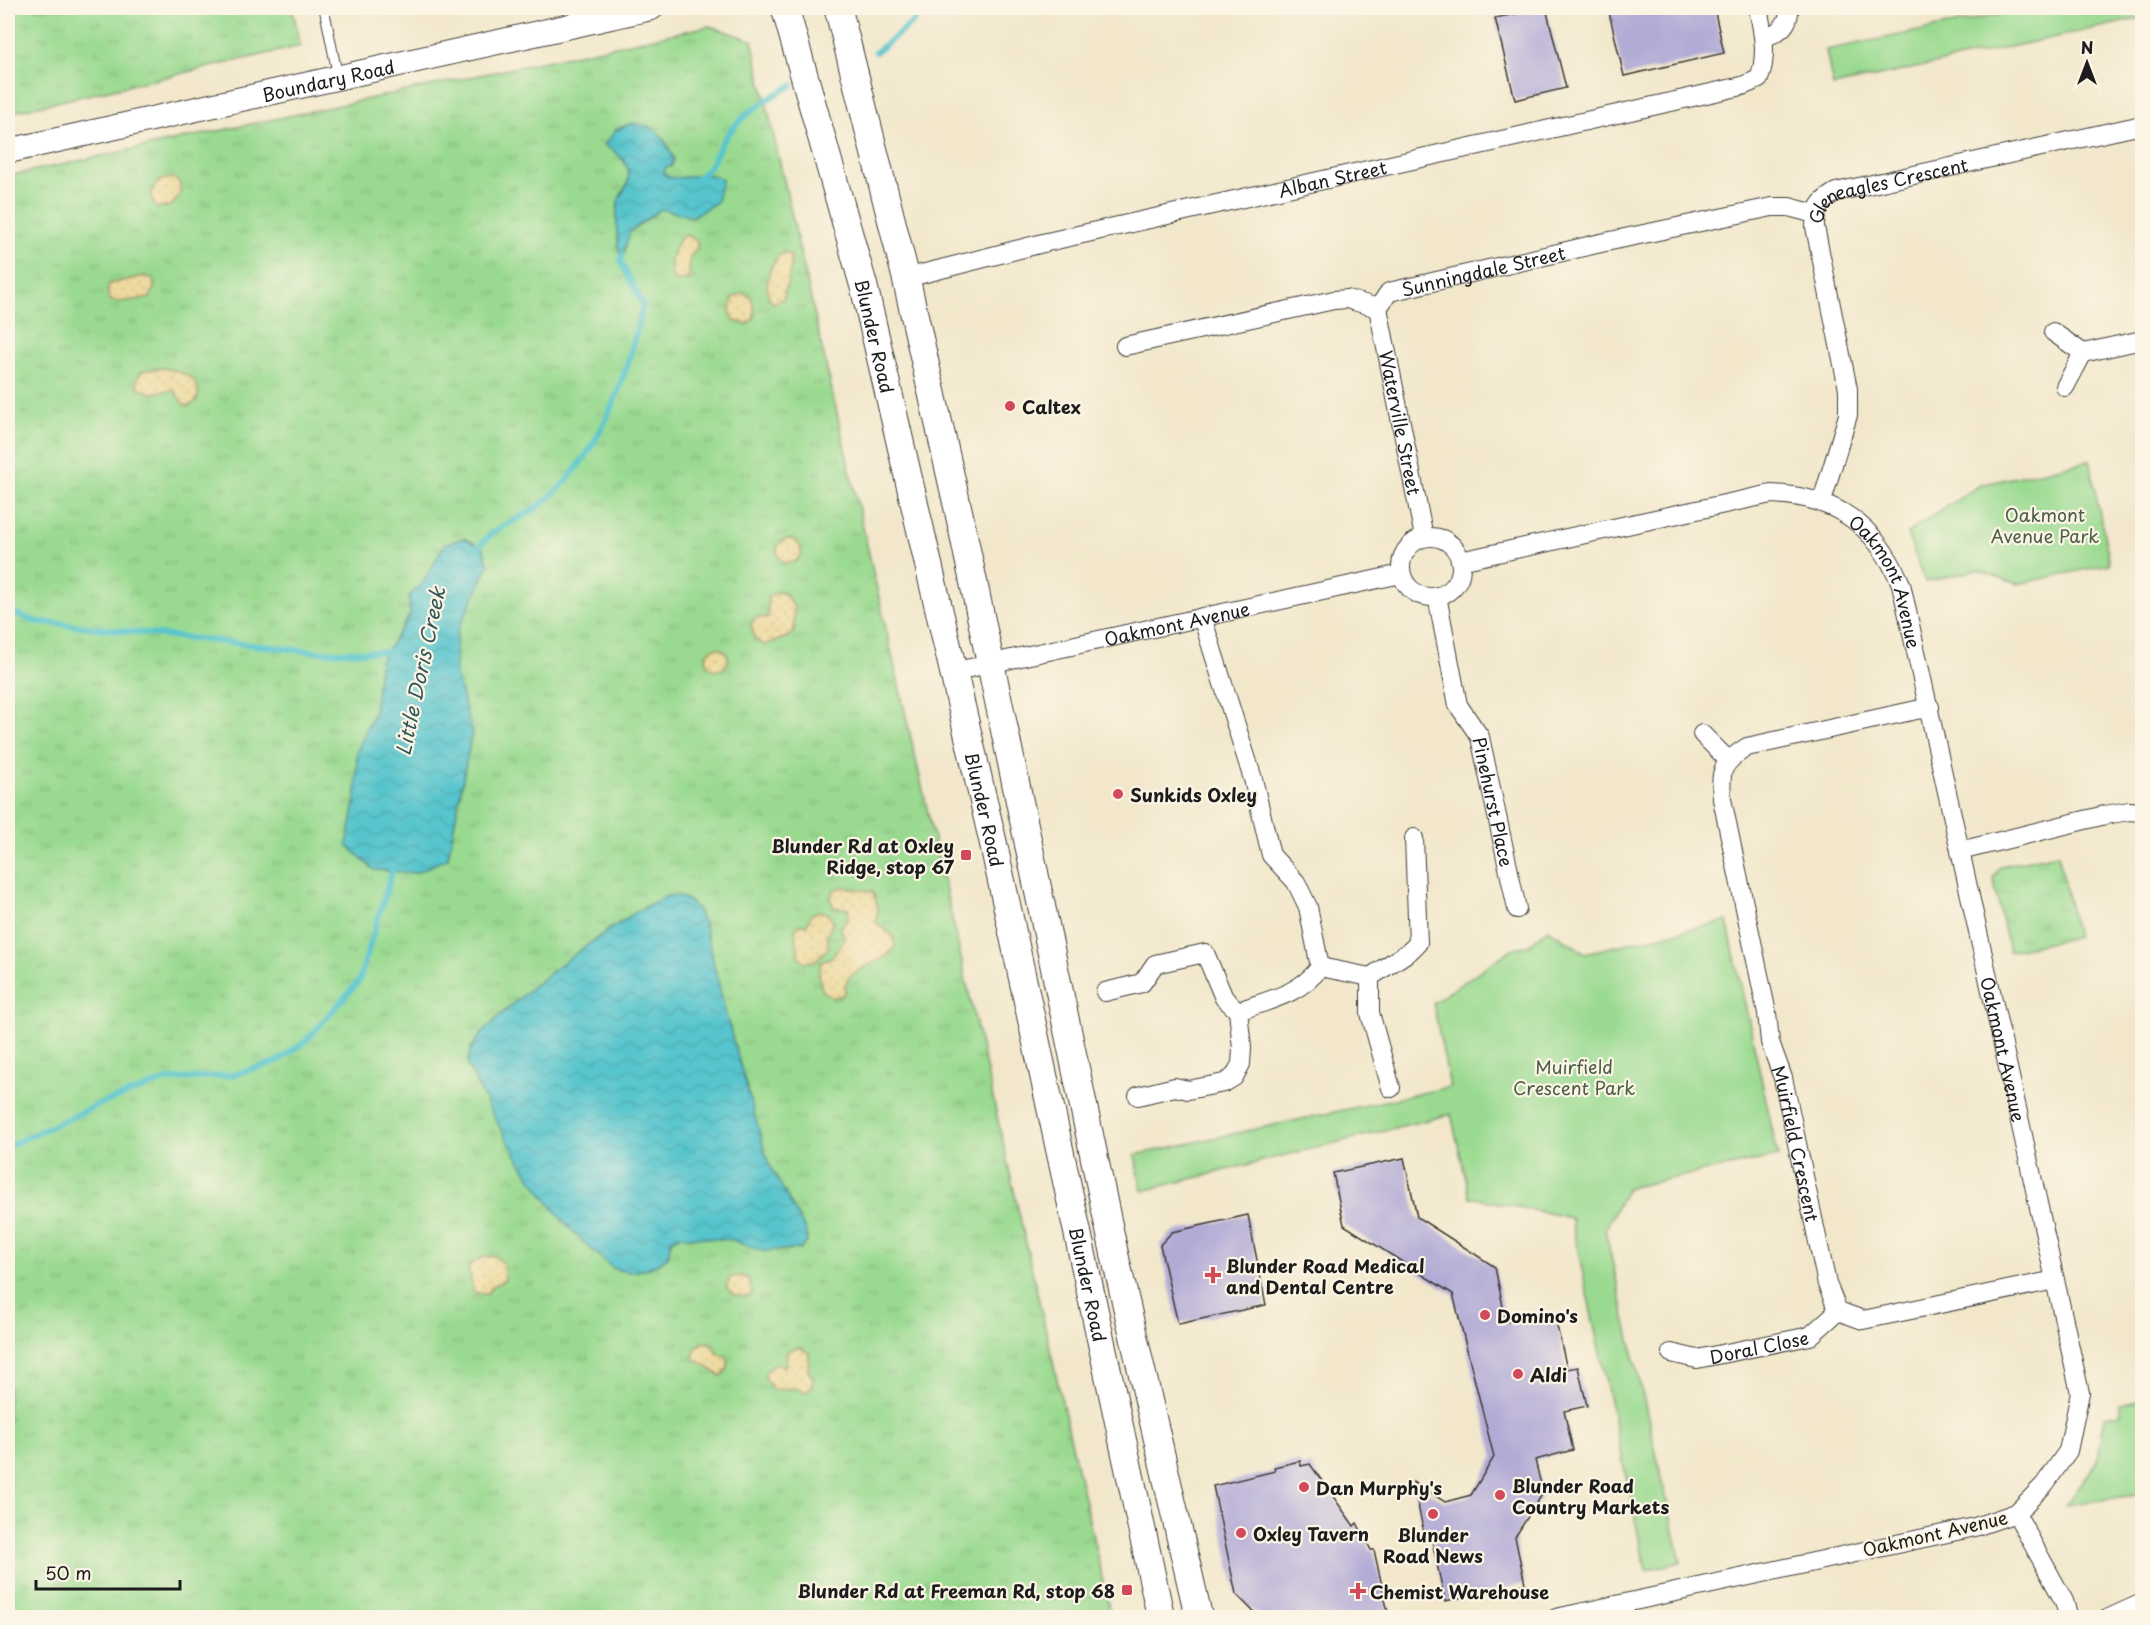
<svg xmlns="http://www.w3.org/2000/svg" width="2150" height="1625" viewBox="0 0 2150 1625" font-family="'Playpen Sans',sans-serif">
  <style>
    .grass { fill: url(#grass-tufts); stroke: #5b7b56; stroke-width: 1.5 }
    .sand { fill: url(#sand-dots); stroke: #857b5d; stroke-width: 1.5 }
    .park { fill: #9ada90; stroke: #5b7b56; stroke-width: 1.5 }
    .water { fill: url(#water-waves); stroke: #3a7074; stroke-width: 1.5 }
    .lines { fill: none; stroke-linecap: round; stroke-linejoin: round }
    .stream { stroke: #57c5cd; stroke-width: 6 }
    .building { fill: #b2abd6 }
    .lane-casing { stroke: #3c3a36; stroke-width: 11 }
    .street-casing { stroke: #3c3a36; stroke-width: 20 }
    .secondary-casing { stroke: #3c3a36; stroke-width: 26 }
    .primary-casing { stroke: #3c3a36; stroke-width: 29 }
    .lane { stroke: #fff; stroke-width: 9 }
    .street { stroke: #fff; stroke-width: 18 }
    .secondary { stroke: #fff; stroke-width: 24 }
    .primary { stroke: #fff; stroke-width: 27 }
    .poi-dot { fill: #d1495b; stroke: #fcf5e5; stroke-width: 2 }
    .labels { text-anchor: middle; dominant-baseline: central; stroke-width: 4.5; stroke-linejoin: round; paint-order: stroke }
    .street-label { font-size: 18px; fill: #1c1c1c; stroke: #fcf5e5 }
    .poi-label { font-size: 18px; font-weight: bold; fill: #1c1c1c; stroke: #fcf5e5; text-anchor: start }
    .park-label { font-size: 18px; fill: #485e45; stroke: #fcf5e5 }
    .water-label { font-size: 20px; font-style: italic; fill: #31575a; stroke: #fcf5e5 }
  </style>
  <defs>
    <pattern id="grass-tufts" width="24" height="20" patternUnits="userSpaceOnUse" patternTransform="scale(1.5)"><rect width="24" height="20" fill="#9ada90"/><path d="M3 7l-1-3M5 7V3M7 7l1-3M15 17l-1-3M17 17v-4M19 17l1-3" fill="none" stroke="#84ba7c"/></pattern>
    <pattern id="sand-dots" width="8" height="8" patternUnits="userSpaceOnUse" patternTransform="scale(1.5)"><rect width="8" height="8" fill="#eeda9e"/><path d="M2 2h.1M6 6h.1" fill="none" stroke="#ccba88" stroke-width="1.8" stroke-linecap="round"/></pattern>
    <pattern id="water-waves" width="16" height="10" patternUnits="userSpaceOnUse" patternTransform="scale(1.5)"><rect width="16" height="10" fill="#57c5cd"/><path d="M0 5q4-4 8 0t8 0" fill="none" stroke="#4ba9af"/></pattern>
  </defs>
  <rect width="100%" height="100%" fill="#fcf5e5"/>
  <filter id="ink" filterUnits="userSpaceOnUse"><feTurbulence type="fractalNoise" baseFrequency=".0167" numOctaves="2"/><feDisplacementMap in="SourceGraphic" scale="12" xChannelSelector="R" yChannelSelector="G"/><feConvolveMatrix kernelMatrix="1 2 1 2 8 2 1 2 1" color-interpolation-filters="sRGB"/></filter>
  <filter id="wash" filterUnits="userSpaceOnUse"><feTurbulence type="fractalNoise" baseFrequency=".008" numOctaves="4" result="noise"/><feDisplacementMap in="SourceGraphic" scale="24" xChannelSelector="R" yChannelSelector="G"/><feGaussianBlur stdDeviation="1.35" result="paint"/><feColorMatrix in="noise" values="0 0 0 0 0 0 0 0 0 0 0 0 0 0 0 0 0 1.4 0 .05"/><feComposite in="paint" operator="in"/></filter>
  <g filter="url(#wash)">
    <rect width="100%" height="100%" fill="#f2e7cb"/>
    <g class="grass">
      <polygon points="8,8 292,8 301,46 8,113"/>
      <polygon points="709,26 752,40 1111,1617 8,1617 8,176"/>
      <polygon points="2058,854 2077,937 2009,951 1993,878 2001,866"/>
    </g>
    <g class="sand">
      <path d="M173,178L179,182C183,193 178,198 171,206L157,208C148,196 150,189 161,180Z"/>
      <path d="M686,235L697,241V249L690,257L689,279L674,281C666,271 673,240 686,235Z"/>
      <path d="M784,252L791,256C793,265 786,288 783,299L773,303C761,293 769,259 784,252Z"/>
      <polygon points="144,276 152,279 155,285 150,298 118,302 110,300 107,292 109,284"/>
      <polygon points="742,293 751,297 755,311 753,320 746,324 734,321 730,310 733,298"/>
      <path d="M163,368C180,371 206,377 196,402L188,406L183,404L174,390L150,393L138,387L137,379L142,371Z"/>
      <circle cx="789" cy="551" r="12"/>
      <polygon points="779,592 785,594 794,607 794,632 790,636 764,645 755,640 751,625 755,618 768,617 768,597"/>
      <circle cx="717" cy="659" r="11"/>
      <path d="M843,887L873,892L878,908L876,922L893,936L895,945C891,961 853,966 846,982C844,987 847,989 843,995L833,998L822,990L819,975L821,962L832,957L845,938L840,928L848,918V909L834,907L830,899L834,890Z"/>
      <polygon points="818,911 826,913 834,921 827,935 829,947 815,961 804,962 799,957 795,930 799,925 807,924 811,915"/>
      <polygon points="494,1256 503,1263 505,1280 491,1287 488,1294 474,1293 468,1266 483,1257"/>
      <polygon points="741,1276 749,1279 752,1294 746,1297 734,1295 726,1287 731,1277"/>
      <path d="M704,1342L712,1344L718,1354L726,1356C730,1364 728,1371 721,1376L693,1358L696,1347Z"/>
      <polygon points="799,1347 809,1353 808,1371 813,1378 812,1386 806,1392 793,1388 773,1390 765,1379 766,1371 776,1364 785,1367 787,1351"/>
    </g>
    <g class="park">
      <polygon points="2031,8 2142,8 2142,18 1833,86 1826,50"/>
      <polygon points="2089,461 2110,564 2018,584 1977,570 1925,582 1907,533 1980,485"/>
      <polygon points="1727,921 1778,1156 1627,1188 1605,1230 1681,1562 1646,1570 1571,1218 1470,1197 1451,1114 1142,1191 1135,1155 1450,1087 1433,1003 1512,949 1529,945 1548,929 1585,953"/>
      <polygon points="2142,1399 2142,1494 2066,1505 2097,1462 2105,1417 2121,1414 2119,1404"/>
    </g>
    <g class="water">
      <path d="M633,123C659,126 664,137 674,159L671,167H666L664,172L668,177C691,181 698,169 722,179L717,202L692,217L661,209L630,232L621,262C617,242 615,222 618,202C620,194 627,188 628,181C632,164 617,152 604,145L617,129Z"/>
      <polygon points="464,538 483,548 489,565 457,632 455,671 472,732 448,858 416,873 374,870 347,845 356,798 357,752 374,712 380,661 410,615 409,596 422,584 445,544"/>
      <path d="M668,896H679L689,901L697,909L705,927L726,1015L768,1162L807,1233V1242L801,1249L762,1251L732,1240L679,1236L671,1240L668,1257C651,1268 634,1277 613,1268C608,1265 603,1259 599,1256C542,1209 499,1130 467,1064C469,1059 469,1051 472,1047C493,1011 628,909 668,896Z"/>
    </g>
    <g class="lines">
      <g class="stream">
        <polyline points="876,52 912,23 923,8"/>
        <path d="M699,176C713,169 716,150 725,138C742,114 767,99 792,85"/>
        <path d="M475,553C495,522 514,525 540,505C601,459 627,376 643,305L621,262L622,255"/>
        <polyline points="8,610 33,621 317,652 393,652"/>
        <polyline points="8,1146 100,1104 167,1080 233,1075 276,1062 305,1042 359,981 394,865"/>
      </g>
    </g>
    <g id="blocks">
      <g class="building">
        <polygon points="1546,8 1566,88 1515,100 1495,18"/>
        <polygon points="1608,8 1714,8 1724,53 1624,76"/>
        <polygon points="1404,1158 1417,1217 1495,1267 1506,1322 1554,1313 1567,1369 1578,1367 1587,1406 1564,1411 1573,1450 1535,1460 1543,1493 1515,1537 1525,1584 1445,1601 1431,1536 1425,1538 1413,1482 1445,1502 1471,1495 1494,1457 1453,1294 1344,1225 1333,1173"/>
        <polygon points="1248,1215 1266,1305 1178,1324 1160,1245 1172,1232"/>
        <polygon points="1300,1461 1301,1466 1310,1464 1354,1526 1357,1523 1371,1550 1374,1550 1389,1617 1269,1617 1255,1613 1236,1594 1213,1486 1275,1471 1274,1467"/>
      </g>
    </g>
  </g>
  <g filter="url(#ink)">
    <use href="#blocks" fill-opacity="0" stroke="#3c3a36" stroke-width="1.5"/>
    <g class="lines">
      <defs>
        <polyline id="lane" points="324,8 338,77"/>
        <g id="street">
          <path d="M1764,37C1780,33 1790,24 1789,8"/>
          <path id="s1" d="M906,278L1047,242L1742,86L1759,79C1768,55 1763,33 1758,8"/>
          <path id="s2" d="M1378,308L1389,292L1601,243L1772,207H1789L1815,214"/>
          <path id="s3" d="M1378,308L1424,537"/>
          <polyline points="2053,332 2083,353 2065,387"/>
          <polyline points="1125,346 1334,300 1347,299 1378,308"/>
          <polyline points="2083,353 2142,340"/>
          <path id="s4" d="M1822,501L1848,415V389L1815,227C1815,208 1820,201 1836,192L2142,125"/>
          <circle cx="1431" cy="567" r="30"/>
          <path id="s5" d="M1460,561L1771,494C1835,496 1876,525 1901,584L2080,1393L2068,1451L2044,1485L2016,1513L1975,1527L1556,1618"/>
          <path id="s6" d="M1437,596L1458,705L1480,737L1517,909"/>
          <polyline points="1202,617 1253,779 1271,855 1296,882 1308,907 1320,967"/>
          <path id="s7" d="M952,672L1401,574"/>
          <path id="s8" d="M1930,707L1747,747C1721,764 1720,769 1722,799L1767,1013L1770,1042L1783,1078L1827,1284L1838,1311L1863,1320L2055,1280"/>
          <polyline points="1702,734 1728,760"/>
          <polyline points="1960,851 2105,815 2129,811 2142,812"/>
          <polyline points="1105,992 1142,983 1155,964 1205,953 1224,998 1238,1011 1242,1048 1241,1064 1234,1077 1224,1083 1188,1090 1175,1087 1138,1096"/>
          <path d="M1238,1011C1269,1000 1301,994 1320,967L1370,977"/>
          <polyline points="1391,1088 1370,1013 1370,977 1410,951 1418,943 1414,838"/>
          <path id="s9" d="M1671,1353L1697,1359L1810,1336L1838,1311"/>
          <polyline points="2016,1513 2064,1601 2069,1618"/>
          <polyline points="2109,1618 2142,1603"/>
        </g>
        <g id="secondary">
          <path id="s10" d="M8,151L651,8"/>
        </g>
        <g id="primary">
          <path id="s11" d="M785,8L864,287L993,842L1161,1618"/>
          <polyline points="838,8 906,278 960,518 1115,1256 1199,1618"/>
        </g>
      </defs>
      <use href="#lane" class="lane-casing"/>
      <use href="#street" class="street-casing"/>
      <use href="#secondary" class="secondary-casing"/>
      <use href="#primary" class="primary-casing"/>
      <use href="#lane" class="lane"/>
      <use href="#street" class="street"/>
      <use href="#secondary" class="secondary"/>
      <use href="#primary" class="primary"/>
    </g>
  </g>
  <g class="poi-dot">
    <circle cx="1010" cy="406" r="6"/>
    <circle cx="1118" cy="794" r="6"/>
    <rect x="960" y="849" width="12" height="12" rx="3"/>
    <path d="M1210 1266h6v6h6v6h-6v6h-6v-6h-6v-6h6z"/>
    <circle cx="1485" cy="1315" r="6"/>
    <circle cx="1518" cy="1374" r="6"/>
    <circle cx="1304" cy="1487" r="6"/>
    <circle cx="1500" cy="1495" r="6"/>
    <circle cx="1433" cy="1514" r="6"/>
    <circle cx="1241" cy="1533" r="6"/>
    <rect x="1121" y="1584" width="12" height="12" rx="3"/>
    <path d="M1355 1582h6v6h6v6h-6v6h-6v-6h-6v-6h6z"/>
  </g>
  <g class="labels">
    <g class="street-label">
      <text stroke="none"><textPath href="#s10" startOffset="328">Boundary Road</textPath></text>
      <text stroke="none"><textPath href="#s1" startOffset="438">Alban Street</textPath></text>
      <text stroke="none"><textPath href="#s4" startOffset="372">Gleneagles Crescent</textPath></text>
      <text stroke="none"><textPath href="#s2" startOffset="116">Sunningdale Street</textPath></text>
      <text stroke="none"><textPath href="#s11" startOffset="340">Blunder Road</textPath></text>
      <text stroke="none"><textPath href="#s3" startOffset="117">Waterville Street</textPath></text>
      <text stroke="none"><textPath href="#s5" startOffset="478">Oakmont Avenue</textPath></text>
      <text stroke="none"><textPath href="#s7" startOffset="230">Oakmont Avenue</textPath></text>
      <text stroke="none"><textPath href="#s6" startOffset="216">Pinehurst Place</textPath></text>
      <text stroke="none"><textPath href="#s11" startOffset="826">Blunder Road</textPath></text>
      <text stroke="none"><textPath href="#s5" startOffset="963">Oakmont Avenue</textPath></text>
      <text stroke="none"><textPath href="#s8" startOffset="603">Muirfield Crescent</textPath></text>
      <text stroke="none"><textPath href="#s11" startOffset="1312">Blunder Road</textPath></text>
      <text stroke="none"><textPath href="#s9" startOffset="90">Doral Close</textPath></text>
      <text transform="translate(1935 1533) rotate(-13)">Oakmont Avenue</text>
    </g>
    <g class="poi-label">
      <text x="1022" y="406">Caltex</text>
      <text x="1130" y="794">Sunkids Oxley</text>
      <text x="954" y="845" text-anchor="end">Blunder Rd at Oxley<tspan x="954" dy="21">Ridge, stop 67</tspan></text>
      <text x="1226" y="1265">Blunder Road Medical<tspan x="1226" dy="21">and Dental Centre</tspan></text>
      <text x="1497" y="1315">Domino's</text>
      <text x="1530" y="1374">Aldi</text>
      <text x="1512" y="1485">Blunder Road<tspan x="1512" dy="21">Country Markets</tspan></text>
      <text x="1316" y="1487">Dan Murphy's</text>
      <text x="1253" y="1533">Oxley Tavern</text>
      <text x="1433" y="1534" text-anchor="middle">Blunder<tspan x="1433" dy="21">Road News</tspan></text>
      <text x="1115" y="1590" text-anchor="end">Blunder Rd at Freeman Rd, stop 68</text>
      <text x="1370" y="1591">Chemist Warehouse</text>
    </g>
    <g class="park-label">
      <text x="2045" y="514">Oakmont<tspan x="2045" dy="21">Avenue Park</tspan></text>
      <text x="1574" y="1066">Muirfield<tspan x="1574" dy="21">Crescent Park</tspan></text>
    </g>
    <g class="water-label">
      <text transform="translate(420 671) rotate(-78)">Little Doris Creek</text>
    </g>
  </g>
  <rect width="2150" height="1625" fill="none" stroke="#fcf5e5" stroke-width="30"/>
  <g transform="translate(2087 63)" stroke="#fcf5e5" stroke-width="4.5" paint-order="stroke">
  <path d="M0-4.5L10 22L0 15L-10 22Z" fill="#1c1c1c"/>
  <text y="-9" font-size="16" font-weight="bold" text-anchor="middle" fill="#1c1c1c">N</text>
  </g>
  <path d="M36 1580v9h144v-9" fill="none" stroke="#1c1c1c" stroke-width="3"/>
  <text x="45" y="1580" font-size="18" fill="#1c1c1c" stroke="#fcf5e5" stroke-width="4.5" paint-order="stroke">50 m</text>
</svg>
